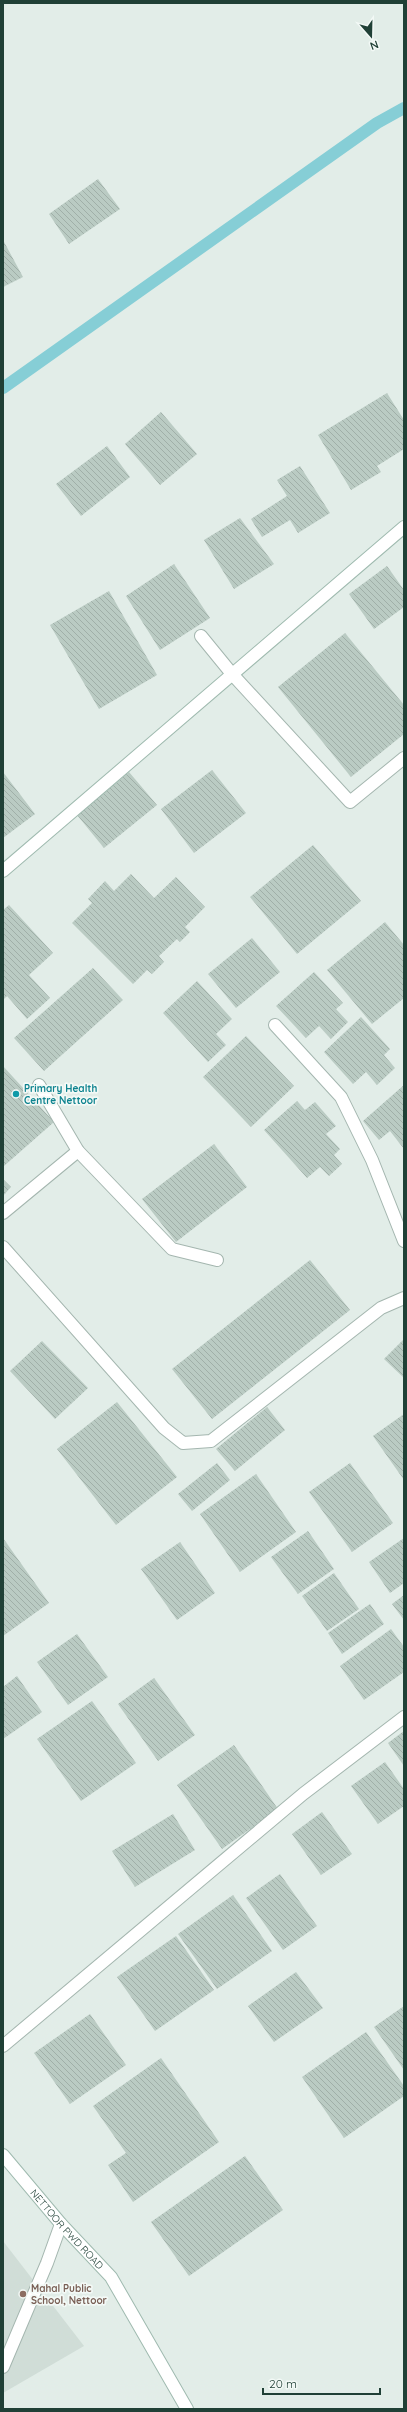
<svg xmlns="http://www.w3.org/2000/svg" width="407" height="2412" viewBox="0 0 407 2412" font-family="Quicksand,sans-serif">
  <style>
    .built { fill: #d0ddd7 }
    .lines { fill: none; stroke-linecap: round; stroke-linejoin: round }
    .stream { stroke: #86ced6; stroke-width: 12 }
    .building { fill: url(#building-back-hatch) }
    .lane-casing { stroke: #a4b6af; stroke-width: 14 }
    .street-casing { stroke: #a4b6af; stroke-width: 14 }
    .secondary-casing { stroke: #9fbaaf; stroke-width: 14 }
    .lane { stroke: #fff; stroke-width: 12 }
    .street { stroke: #fff; stroke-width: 12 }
    .secondary { stroke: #fff; stroke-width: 12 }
    .culture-dot { fill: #0f9aa8; stroke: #f3f9f6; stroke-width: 1.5 }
    .education-dot { fill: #8d6e63; stroke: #f3f9f6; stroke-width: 1.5 }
    .labels { text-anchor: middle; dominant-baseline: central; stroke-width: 3.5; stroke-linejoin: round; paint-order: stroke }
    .culture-label { font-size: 10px; font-weight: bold; fill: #0d838f; stroke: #f3f9f6; text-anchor: start }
    .street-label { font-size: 10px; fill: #204036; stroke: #f3f9f6 }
    .education-label { font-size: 10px; font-weight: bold; fill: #785e54; stroke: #f3f9f6; text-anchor: start }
  </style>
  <defs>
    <pattern id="building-back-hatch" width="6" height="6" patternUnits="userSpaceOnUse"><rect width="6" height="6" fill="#bacbc3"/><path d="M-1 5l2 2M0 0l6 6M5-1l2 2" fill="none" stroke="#a0afa8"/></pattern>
  </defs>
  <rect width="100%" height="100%" fill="#e2ede8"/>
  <polygon class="built" points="3,2241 84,2346 3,2393"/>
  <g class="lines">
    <polyline class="stream" points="3,388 377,123 404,108"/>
  </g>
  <g class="building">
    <polygon points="98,179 120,209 69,244 49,214"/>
    <polygon points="3,240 23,277 3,287"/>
    <polygon points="387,393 404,420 404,449 377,466 381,472 351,490 318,435"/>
    <polygon points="161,412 197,454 160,485 125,444"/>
    <polygon points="107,446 130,477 81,516 56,484"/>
    <polygon points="300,466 330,513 298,533 290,520 262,537 251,519 287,496 277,480"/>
    <polygon points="240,518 274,564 234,589 204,540"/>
    <polygon points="174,564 210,618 160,650 126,596"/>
    <polygon points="387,566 404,590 404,607 374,629 349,594"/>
    <polygon points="109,591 157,675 99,709 50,625"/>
    <polygon points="345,633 404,705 404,734 351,777 278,687"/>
    <polygon points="212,770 246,813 194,853 161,809"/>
    <polygon points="3,772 35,814 3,838"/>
    <polygon points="129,772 157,805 104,848 77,815"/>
    <polygon points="313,845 361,901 297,954 250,897"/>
    <polygon points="131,874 154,898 176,877 205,907 185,927 190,932 180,942 177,939 159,956 164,962 152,974 147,970 133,984 72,923 92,903 88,899 105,881 114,891"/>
    <polygon points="9,905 53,953 29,975 50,998 27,1019 7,996 3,1000 3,910"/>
    <polygon points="385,922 404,945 404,998 372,1024 327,970"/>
    <polygon points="252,938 280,972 236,1008 208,974"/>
    <polygon points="93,968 123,1000 44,1071 14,1038"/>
    <polygon points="314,972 343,1003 336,1009 348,1022 331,1039 319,1026 306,1038 276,1006"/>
    <polygon points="197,981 232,1019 216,1034 226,1045 208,1062 163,1013"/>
    <polygon points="361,1017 390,1049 384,1055 395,1068 377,1085 366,1072 353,1084 324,1052"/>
    <polygon points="246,1036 294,1086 251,1127 203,1077"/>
    <polygon points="3,1066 54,1122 4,1166 3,1165"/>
    <polygon points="404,1085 404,1149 390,1131 379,1140 363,1121"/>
    <polygon points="297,1101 305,1110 315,1102 336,1126 326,1134 340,1149 334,1155 342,1164 329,1176 320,1167 307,1178 264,1130"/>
    <polygon points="214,1144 247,1187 176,1242 142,1199"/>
    <polygon points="3,1179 11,1187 3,1196"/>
    <polygon points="310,1260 350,1310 212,1419 172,1369"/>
    <polygon points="404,1339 404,1378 384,1359"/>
    <polygon points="42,1341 88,1388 55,1419 10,1371"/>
    <polygon points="117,1402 177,1477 116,1525 57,1449"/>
    <polygon points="267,1407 285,1430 235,1471 216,1449"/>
    <polygon points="404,1414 404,1480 373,1436"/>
    <polygon points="217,1463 230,1480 192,1511 178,1494"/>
    <polygon points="350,1463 393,1523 352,1552 309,1492"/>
    <polygon points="256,1474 296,1532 240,1572 200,1514"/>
    <polygon points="308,1531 334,1569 298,1594 271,1557"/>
    <polygon points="3,1538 49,1603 3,1636"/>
    <polygon points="404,1538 404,1583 390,1593 369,1562"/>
    <polygon points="180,1542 215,1593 177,1620 141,1569"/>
    <polygon points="334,1573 359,1609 327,1631 302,1596"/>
    <polygon points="404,1595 404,1620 392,1604"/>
    <polygon points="370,1604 384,1624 342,1654 328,1633"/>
    <polygon points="391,1629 404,1647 404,1672 364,1700 340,1666"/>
    <polygon points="77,1634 108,1677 68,1705 37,1662"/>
    <polygon points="17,1676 42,1712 3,1739 3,1687"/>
    <polygon points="154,1678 195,1735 158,1761 118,1704"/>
    <polygon points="92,1701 136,1763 81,1801 37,1739"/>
    <polygon points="404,1731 404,1766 388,1743"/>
    <polygon points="234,1745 278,1809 222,1849 177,1785"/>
    <polygon points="385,1762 404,1789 404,1806 378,1824 351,1786"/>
    <polygon points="322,1812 352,1854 321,1875 292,1834"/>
    <polygon points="173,1814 195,1850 135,1887 112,1851"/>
    <polygon points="280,1874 317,1926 283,1950 246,1898"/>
    <polygon points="233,1895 272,1951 217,1989 178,1934"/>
    <polygon points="176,1936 214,1990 155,2031 117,1977"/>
    <polygon points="296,1972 323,2008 274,2042 248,2006"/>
    <polygon points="404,2006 404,2070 374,2027"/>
    <polygon points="90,2014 126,2065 70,2104 34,2053"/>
    <polygon points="366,2032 404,2086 404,2096 344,2138 302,2077"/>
    <polygon points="161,2058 219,2142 133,2202 108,2165 126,2153 93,2106"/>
    <polygon points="245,2156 283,2210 189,2276 151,2222"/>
  </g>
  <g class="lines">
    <defs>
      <g id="lane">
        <polyline points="275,1025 341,1097 372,1160 404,1241"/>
        <polyline points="39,1085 78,1151 172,1249 217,1260"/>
        <polyline points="3,1213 78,1151"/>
        <polyline points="3,2367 47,2263 61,2224"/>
      </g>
      <g id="street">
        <polyline points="201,636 232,674 350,802 404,758"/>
        <polyline points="3,1247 164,1428 183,1443 211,1441 381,1308 404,1298"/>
        <polyline points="3,2046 303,1794 404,1717"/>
      </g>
      <g id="secondary">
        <polyline points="3,871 404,527"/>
        <path id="s1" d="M3,2155L61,2224L111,2277L187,2409"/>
      </g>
    </defs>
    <use href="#lane" class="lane-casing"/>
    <use href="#street" class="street-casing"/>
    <use href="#secondary" class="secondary-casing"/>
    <use href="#lane" class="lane"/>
    <use href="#street" class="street"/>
    <use href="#secondary" class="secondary"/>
  </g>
  <circle class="culture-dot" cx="16" cy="1094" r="4"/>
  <circle class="education-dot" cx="23" cy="2294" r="4"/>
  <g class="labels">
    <g class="culture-label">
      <text x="24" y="1088">Primary Health<tspan x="24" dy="12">Centre Nettoor</tspan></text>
    </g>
    <g class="street-label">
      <text stroke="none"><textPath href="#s1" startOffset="98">NETTOOR PWD ROAD</textPath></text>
    </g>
    <g class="education-label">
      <text x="31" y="2288">Mahal Public<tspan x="31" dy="12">School, Nettoor</tspan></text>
    </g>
  </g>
  <rect width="407" height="2412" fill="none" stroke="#204036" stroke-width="8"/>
  <g transform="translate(371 36) rotate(160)" stroke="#f3f9f6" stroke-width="3" paint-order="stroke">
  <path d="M0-3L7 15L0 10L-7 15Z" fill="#204036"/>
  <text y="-6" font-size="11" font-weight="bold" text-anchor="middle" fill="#204036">N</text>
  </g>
  <path d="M263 2388v6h117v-6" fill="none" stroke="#204036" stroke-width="2"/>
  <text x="269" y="2388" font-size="12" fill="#204036" stroke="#f3f9f6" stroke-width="3" paint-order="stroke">20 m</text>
</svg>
